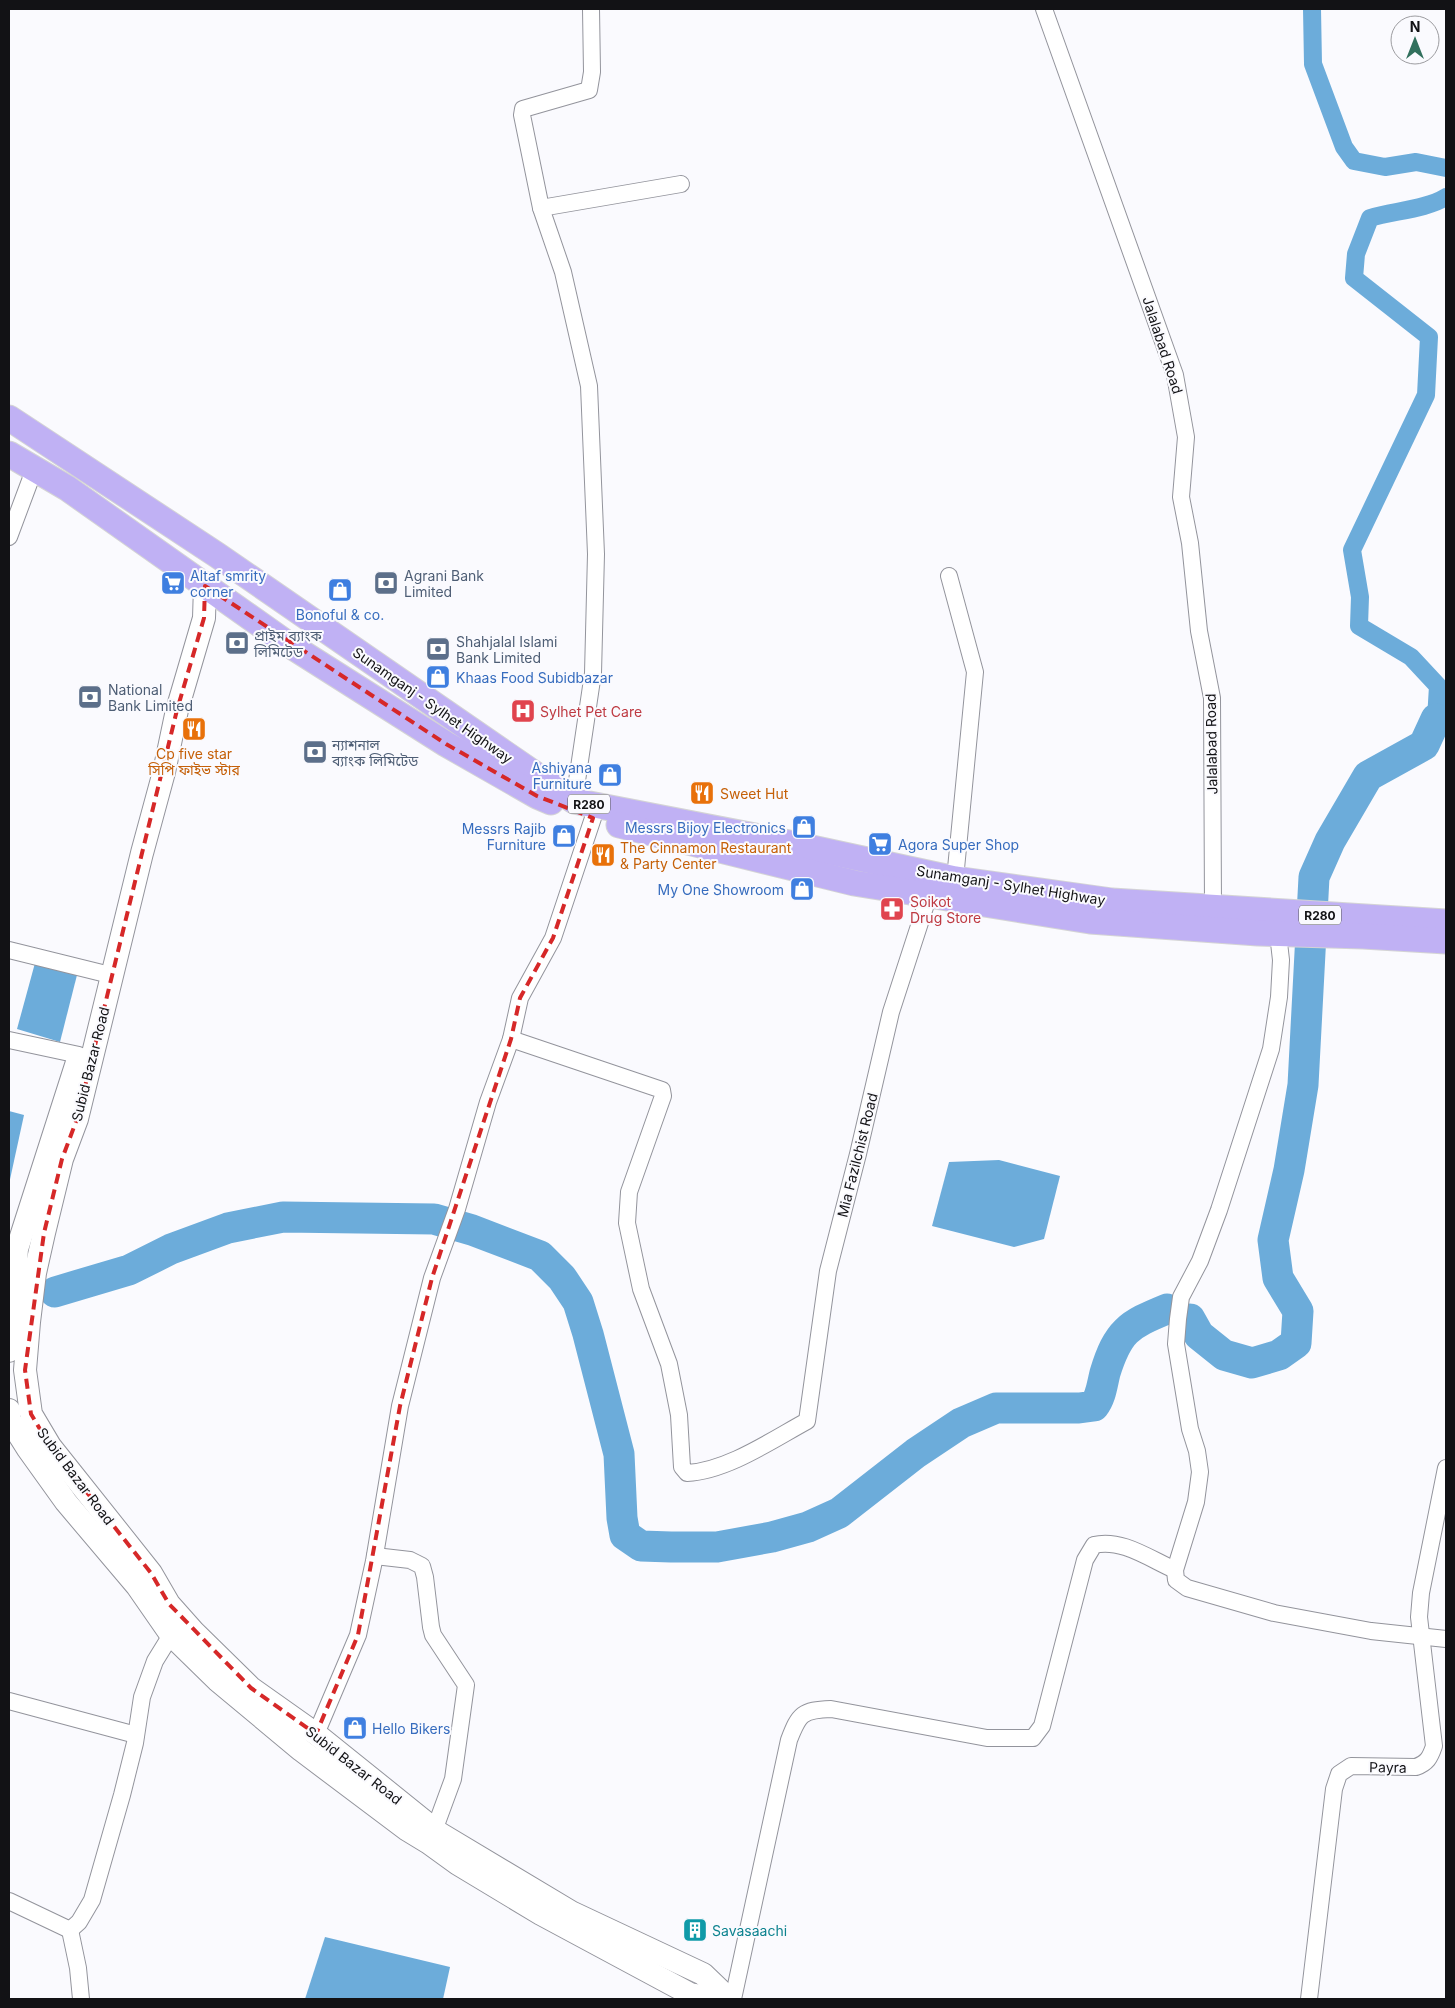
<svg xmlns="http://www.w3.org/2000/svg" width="1455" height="2008" viewBox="0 0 1455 2008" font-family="Inter,'Noto Sans Bengali',sans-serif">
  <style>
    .water { fill: #6cacda }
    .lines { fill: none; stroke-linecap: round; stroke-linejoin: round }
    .canal { stroke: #6cacda; stroke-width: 18 }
    .river { stroke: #6cacda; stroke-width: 31 }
    .minor-casing { stroke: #93949c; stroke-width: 18 }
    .secondary-casing { stroke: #93949c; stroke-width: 24 }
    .primary-casing { stroke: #d4d4d5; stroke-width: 27 }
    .minor { stroke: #fff; stroke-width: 16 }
    .secondary { stroke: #fff; stroke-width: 22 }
    .primary { stroke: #c0b1f4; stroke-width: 25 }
    .marked { fill: none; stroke: #d62828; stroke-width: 4; stroke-dasharray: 10 6; stroke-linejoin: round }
    .labels { text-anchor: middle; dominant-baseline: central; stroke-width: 4; stroke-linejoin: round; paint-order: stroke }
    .shield { fill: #fafafe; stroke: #58585b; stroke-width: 1 }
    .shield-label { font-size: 12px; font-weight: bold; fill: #121215 }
    .street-label { font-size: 14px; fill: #121215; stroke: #fafafe }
    .shop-label { font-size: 14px; fill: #366cbe; stroke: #fafafe; text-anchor: start }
    .service-label { font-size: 14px; fill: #4e5e75; stroke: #fafafe; text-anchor: start }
    .health-label { font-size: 14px; fill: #be3a42; stroke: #fafafe; text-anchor: start }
    .food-label { font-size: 14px; fill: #c56008; stroke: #fafafe; text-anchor: start }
    .culture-label { font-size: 14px; fill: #0d838f; stroke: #fafafe; text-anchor: start }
  </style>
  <rect width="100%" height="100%" fill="#fafafe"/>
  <g class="water">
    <polygon points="35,963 77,975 60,1042 17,1029"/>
    <polygon points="9,1111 24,1115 9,1184"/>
    <polygon points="999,1160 1060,1176 1044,1239 1014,1247 932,1226 949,1162"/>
    <polygon points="325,1937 450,1967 443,1999 305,1999"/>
  </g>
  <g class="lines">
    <g class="canal">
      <polyline points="1312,9 1313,64 1344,147 1354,161 1385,167 1416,162 1446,168"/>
      <path d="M1436,719L1438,686L1411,657L1359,626L1360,597L1352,550L1426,395L1429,337L1354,278L1356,254L1370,218C1393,211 1427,209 1446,197"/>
    </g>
    <g class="river">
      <path d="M55,1292L129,1270L171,1249L228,1228L283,1217L434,1219L472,1230L540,1256L562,1278L578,1302L588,1334L619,1454L622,1518L625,1535L641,1546L671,1547H717L772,1537L808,1527L839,1513L916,1453L961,1423L996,1408H1079L1094,1406C1101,1397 1102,1385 1105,1373C1118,1331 1128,1325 1167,1309"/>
      <polyline points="1190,1319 1199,1335 1224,1355 1252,1363 1279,1355 1296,1343 1298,1311 1278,1278 1273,1240 1289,1170 1303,1085 1314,877 1330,841 1368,776 1424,745 1436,719"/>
    </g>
    <defs>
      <g id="minor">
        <polyline points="1044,9 1175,375 1186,437 1181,497 1190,543 1199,631 1212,698 1213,906"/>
        <polyline points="541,208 681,184"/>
        <polyline points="9,537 34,470"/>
        <polyline points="949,576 975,672 955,879"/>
        <polyline points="574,801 593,673 596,554 589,386 563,272 541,208 522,115 523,109 589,90 592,72 591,9"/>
        <polyline points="1278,934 1281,960 1279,997 1271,1049 1219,1210 1200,1261 1181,1297 1178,1319 1176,1344 1190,1429 1197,1451 1200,1472 1196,1502 1175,1570 1176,1580 1187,1588 1274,1613 1371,1631 1446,1639"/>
        <polyline points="9,950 102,973"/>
        <path d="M511,1039L662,1090L663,1096L629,1192L627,1223L641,1289L669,1364L679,1415L682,1467L687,1473C727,1471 772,1440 807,1421L828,1271L858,1154L891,1012L929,895"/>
        <polyline points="9,1040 79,1055"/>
        <polyline points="375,1556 410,1560 422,1566 425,1577 431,1627 433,1635 466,1685 453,1779 431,1839"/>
        <polyline points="9,1701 136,1735"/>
        <polyline points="316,1734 358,1635 374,1561 400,1406 432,1278 457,1209 488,1102 511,1039 520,998 553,938 593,818"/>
        <polyline points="9,1901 70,1930"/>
        <polyline points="70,1930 79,1922 92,1900 122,1795 135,1743 142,1697 155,1661 176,1627"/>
        <polyline points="70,1930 78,1968 81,1999"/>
        <path d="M733,1999L789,1740C799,1714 802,1710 831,1709L987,1738H1033L1042,1726L1085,1560L1094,1545C1121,1538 1150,1559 1175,1570"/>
        <path d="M1309,1999L1334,1789L1339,1774L1351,1766L1416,1767C1427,1763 1430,1758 1434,1746L1419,1617L1421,1593L1446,1468"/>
      </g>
      <g id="secondary">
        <polyline points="205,586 204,618 177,710 164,772 142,853 77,1119 62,1159 44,1233 35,1273 29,1322 25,1370 31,1414 50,1446 151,1573 169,1604 193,1631 251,1688 316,1734 439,1833 571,1912 703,1974 729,1999"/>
        <polyline points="9,1351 17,1249 78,1059"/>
        <polyline points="9,1410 9,1419 28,1449 66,1502 137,1586 171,1635 217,1680 301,1750 406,1829 429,1843 458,1864 541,1914 690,1994 717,1999"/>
      </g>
      <g id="primary">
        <polyline points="9,418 217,555 574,801 775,840 955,879 1112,901 1446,922"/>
        <polyline points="9,454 67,488 285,642 446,744 537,796 551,802"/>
        <polyline points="619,825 854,883 1090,921 1258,933 1363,936 1446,941"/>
      </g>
    </defs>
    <use href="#minor" class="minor-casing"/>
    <use href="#secondary" class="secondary-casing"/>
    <use href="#primary" class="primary-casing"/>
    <use href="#minor" class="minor"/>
    <use href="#secondary" class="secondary"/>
    <use href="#primary" class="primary"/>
  </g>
  <path class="marked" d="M205,586L446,744L537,796L593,818L553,938L520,998L511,1039L432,1278L400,1406L358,1635L316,1734L251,1688L169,1604L151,1573L50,1446L31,1414L25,1370L44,1233L62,1159L77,1119L177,710L204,618Z"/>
  <defs>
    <symbol id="supermarket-square" viewBox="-11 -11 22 22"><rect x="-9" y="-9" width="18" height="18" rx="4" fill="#3f7fe0" stroke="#fafafe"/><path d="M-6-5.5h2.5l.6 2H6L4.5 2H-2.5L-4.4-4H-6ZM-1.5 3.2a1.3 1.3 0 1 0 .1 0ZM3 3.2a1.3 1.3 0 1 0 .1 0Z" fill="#fff"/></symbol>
    <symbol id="bank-square" viewBox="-11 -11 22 22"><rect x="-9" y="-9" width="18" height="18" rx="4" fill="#5c6f8a" stroke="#fafafe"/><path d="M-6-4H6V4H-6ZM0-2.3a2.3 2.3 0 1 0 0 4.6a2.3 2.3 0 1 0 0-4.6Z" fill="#fff"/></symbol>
    <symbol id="shop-square" viewBox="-11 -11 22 22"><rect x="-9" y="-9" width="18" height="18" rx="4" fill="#3f7fe0" stroke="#fafafe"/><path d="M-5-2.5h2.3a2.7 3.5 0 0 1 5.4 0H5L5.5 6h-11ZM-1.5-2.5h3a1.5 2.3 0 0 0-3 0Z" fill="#fff"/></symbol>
    <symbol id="hospital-square" viewBox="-11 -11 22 22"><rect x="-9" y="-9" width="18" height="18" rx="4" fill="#e0444e" stroke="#fafafe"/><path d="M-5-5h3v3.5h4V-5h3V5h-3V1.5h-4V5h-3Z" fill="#fff"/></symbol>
    <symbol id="restaurant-square" viewBox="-11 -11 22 22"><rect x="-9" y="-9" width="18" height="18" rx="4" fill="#e8710a" stroke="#fafafe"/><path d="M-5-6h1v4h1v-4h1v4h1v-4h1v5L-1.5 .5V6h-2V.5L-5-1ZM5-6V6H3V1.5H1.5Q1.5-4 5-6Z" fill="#fff"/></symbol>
    <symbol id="pharmacy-square" viewBox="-11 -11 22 22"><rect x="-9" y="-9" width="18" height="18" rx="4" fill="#e0444e" stroke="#fafafe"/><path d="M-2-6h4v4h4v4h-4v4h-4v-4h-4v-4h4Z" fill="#fff"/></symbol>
    <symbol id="building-square" viewBox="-11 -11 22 22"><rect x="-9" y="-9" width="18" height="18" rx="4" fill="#0f9aa8" stroke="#fafafe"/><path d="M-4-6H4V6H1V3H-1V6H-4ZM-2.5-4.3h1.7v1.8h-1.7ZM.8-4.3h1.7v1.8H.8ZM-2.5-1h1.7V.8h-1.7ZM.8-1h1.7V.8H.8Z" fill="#fff"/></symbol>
  </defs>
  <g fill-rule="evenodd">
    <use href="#supermarket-square" x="159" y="569" width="28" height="28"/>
    <use href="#bank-square" x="372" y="569" width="28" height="28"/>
    <use href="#shop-square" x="326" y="576" width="28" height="28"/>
    <use href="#bank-square" x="223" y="629" width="28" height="28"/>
    <use href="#bank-square" x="424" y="635" width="28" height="28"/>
    <use href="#shop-square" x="424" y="663" width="28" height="28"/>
    <use href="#bank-square" x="76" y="683" width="28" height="28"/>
    <use href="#hospital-square" x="509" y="697" width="28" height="28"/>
    <use href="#restaurant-square" x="180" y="715" width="28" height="28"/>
    <use href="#bank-square" x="301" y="738" width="28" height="28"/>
    <use href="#shop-square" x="596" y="761" width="28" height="28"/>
    <use href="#restaurant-square" x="688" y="779" width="28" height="28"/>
    <use href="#shop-square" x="790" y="813" width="28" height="28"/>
    <use href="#shop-square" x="550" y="822" width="28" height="28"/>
    <use href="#supermarket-square" x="866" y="830" width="28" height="28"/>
    <use href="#restaurant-square" x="589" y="841" width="28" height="28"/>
    <use href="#shop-square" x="788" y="875" width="28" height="28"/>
    <use href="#pharmacy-square" x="878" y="895" width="28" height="28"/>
    <use href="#shop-square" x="341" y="1714" width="28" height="28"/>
    <use href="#building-square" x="681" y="1916" width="28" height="28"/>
  </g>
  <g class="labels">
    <g class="shield">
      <rect x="568" y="794.5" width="42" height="19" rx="4"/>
      <rect x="1299" y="905.5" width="42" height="19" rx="4"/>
    </g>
    <g class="shield-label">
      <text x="589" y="804">R280</text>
      <text x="1320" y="915">R280</text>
    </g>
    <g class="street-label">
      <text transform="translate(1163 345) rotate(72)">Jalalabad Road</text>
      <text transform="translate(433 705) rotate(35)">Sunamganj - Sylhet Highway</text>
      <text transform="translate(1211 744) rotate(-91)">Jalalabad Road</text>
      <text transform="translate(1011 885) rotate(9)">Sunamganj - Sylhet Highway</text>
      <text transform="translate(90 1064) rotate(-76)">Subid Bazar Road</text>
      <text transform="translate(857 1155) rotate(-76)">Mia Fazilchist Road</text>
      <text transform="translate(76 1476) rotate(53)">Subid Bazar Road</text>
      <text transform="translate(354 1765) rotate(38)">Subid Bazar Road</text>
      <text transform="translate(1388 1767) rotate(1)">Payra</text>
    </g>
    <g class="shop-label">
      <text x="190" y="575">Altaf smrity<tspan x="190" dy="16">corner</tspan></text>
      <text x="340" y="614" text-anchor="middle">Bonoful &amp; co.</text>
      <text x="456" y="677">Khaas Food Subidbazar</text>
      <text x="592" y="767" text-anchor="end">Ashiyana<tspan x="592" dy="16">Furniture</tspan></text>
      <text x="786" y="827" text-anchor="end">Messrs Bijoy Electronics</text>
      <text x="546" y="828" text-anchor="end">Messrs Rajib<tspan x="546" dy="16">Furniture</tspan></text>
      <text x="898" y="844">Agora Super Shop</text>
      <text x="784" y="889" text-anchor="end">My One Showroom</text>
      <text x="372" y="1728">Hello Bikers</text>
    </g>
    <g class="service-label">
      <text x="404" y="575">Agrani Bank<tspan x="404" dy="16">Limited</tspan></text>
      <text x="254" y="635">প্রাইম ব্যাংক<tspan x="254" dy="16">লিমিটেড</tspan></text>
      <text x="456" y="641">Shahjalal Islami<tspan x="456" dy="16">Bank Limited</tspan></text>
      <text x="108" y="689">National<tspan x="108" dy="16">Bank Limited</tspan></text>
      <text x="332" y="744">ন্যাশনাল<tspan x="332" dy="16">ব্যাংক লিমিটেড</tspan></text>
    </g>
    <g class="health-label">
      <text x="540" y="711">Sylhet Pet Care</text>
      <text x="910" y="901">Soikot<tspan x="910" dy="16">Drug Store</tspan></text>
    </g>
    <g class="food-label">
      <text x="194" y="753" text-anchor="middle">Cp five star<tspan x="194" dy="16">সিপি ফাইভ স্টার</tspan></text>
      <text x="720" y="793">Sweet Hut</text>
      <text x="620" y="847">The Cinnamon Restaurant<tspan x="620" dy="16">&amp; Party Center</tspan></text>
    </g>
    <g class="culture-label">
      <text x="712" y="1930">Savasaachi</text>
    </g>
  </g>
  <rect width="1455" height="2008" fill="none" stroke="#121215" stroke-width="20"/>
  <g transform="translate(1415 40)"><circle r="24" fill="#fafafe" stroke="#9d9da1"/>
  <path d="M0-4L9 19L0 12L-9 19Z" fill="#31705d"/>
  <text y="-8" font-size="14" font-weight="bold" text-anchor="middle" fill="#121215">N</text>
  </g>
</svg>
